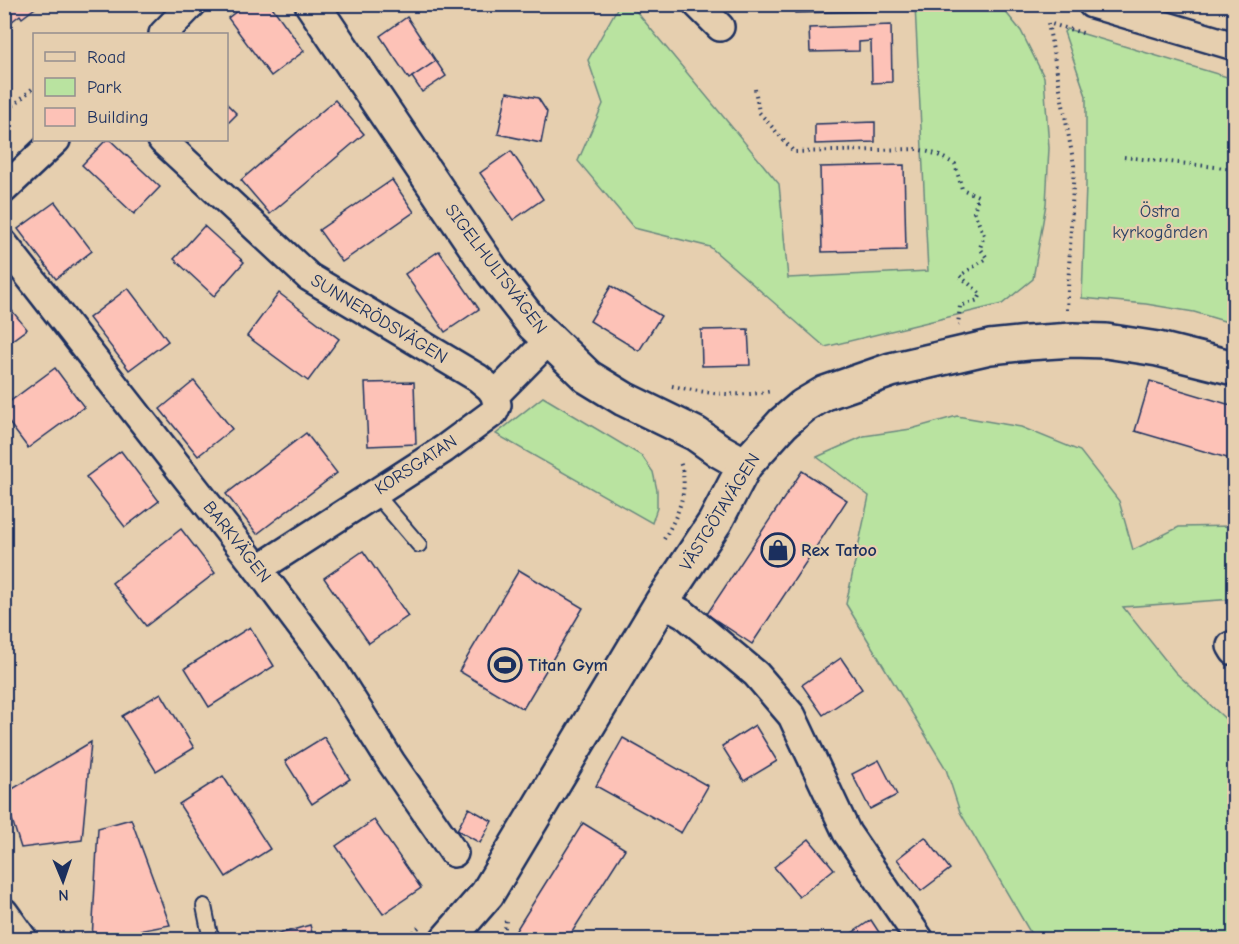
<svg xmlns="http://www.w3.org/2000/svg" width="1239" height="944" viewBox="0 0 1239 944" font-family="'Comic Neue',sans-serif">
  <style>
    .green { fill: #b9e3a0; stroke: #6a897f; stroke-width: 1.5 }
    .building { fill: #fdc2b7; stroke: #1b2f5e; stroke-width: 1.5 }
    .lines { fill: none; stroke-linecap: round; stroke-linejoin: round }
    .service-casing { stroke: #1b2f5e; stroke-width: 18 }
    .minor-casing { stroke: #1b2f5e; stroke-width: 32 }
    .tertiary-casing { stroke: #1b2f5e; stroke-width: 38 }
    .path { stroke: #1b2f5e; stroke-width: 4; stroke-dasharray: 1.5 4.5; stroke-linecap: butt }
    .service { stroke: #e6cfaf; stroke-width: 14 }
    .minor { stroke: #e6cfaf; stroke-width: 27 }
    .tertiary { stroke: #e6cfaf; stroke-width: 33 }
    .labels { text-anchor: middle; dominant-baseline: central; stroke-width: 4.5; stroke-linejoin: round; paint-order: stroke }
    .park-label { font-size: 18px; fill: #2b4165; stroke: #e6cfaf }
    .street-label { font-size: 18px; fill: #1b2f5e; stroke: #e6cfaf }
    .poi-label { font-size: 18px; font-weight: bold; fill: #1b2f5e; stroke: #e6cfaf; text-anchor: start }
  </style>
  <rect width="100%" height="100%" fill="#e6cfaf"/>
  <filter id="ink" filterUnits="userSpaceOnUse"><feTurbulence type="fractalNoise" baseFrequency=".0167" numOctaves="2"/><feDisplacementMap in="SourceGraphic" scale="12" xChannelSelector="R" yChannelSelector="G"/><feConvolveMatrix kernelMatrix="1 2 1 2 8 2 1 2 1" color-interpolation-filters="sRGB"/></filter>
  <g filter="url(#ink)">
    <g class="green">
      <polygon points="619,5 631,5 779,184 788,278 928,271 915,5 1000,5 1021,31 1044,77 1049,148 1046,204 1033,279 1002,304 825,347 710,247 634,228 578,161 603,104 588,60"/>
      <polygon points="1067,29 1234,79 1234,324 1194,312 1146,304 1082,298 1086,185 1086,96 1064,32"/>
      <polygon points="543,397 642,456 653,472 657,490 657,508 652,523 496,434"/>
      <polygon points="957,416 1021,427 1080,451 1119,501 1133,550 1179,527 1234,526 1234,599 1123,607 1175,672 1234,727 1234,939 1034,939 960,812 946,769 846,604 869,496 817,457 864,436 911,429"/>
    </g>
    <g class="building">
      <polygon points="4,4 34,4 32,6 35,8 22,18 20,15 11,22 7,16 4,18"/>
      <polygon points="246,4 270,4 304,51 271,76 228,18"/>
      <polygon points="795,4 877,4 877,11 795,13"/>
      <polygon points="407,17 436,61 409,79 380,36"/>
      <polygon points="891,25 892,82 872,83 871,41 859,42 859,51 810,52 809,28"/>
      <polygon points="436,61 446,76 422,92 412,77"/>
      <polygon points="507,92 538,98 547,112 541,143 498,134"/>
      <polygon points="335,100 364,134 270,214 241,180"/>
      <polygon points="226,103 237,114 226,125"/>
      <polygon points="875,122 875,142 815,144 815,124"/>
      <polygon points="106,140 110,140 160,187 134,214 82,165"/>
      <polygon points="511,151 543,199 513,220 480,173"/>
      <polygon points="904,165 906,250 822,252 820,167"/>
      <polygon points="392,180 414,212 342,262 319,230"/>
      <polygon points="55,202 92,251 56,279 18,229"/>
      <polygon points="204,226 244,262 214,296 174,259"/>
      <polygon points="439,251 479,309 445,332 405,274"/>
      <polygon points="611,286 661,316 639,351 590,321"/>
      <polygon points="128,288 168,341 129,370 89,318"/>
      <polygon points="279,293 339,339 308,381 247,336"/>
      <polygon points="4,301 27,329 4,346"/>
      <polygon points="748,329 750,365 702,366 701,330"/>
      <polygon points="55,368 84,407 28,448 4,416 4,406"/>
      <polygon points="194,381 232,429 198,456 160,409"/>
      <polygon points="1150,381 1234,406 1234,460 1135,431"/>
      <polygon points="414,382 416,444 368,446 365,383"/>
      <polygon points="306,433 337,473 257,534 226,494"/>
      <polygon points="121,451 159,501 125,527 86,477"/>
      <polygon points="802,471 847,500 752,644 707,614"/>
      <polygon points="181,529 215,573 146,626 112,583"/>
      <polygon points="363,551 408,616 369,643 324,578"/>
      <polygon points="519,570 583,608 523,709 459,671"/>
      <polygon points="250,627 274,666 209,707 185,668"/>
      <polygon points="841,658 862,689 823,715 802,685"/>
      <polygon points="161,693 194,748 156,771 122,716"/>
      <polygon points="755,725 777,761 744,781 722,746"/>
      <polygon points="324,737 350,779 312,804 285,761"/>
      <polygon points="623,738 708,786 681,833 596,786"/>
      <polygon points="91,742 82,840 21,848 4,794"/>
      <polygon points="879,760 897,795 870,809 852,774"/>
      <polygon points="223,776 270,849 226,877 179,804"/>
      <polygon points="469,808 492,821 480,843 457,830"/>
      <polygon points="131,819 170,925 92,940 98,828"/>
      <polygon points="374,820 421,888 383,914 336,846"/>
      <polygon points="583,823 625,849 567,940 510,940"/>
      <polygon points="925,837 950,869 921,891 897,859"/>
      <polygon points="809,839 834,869 799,897 774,867"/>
      <polygon points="871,920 884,940 842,940"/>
      <polygon points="310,925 314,940 258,940"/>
    </g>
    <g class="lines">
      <defs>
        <g id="service">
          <polyline points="374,492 419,545"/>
          <polyline points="204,906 211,940"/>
        </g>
        <g id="minor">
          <polyline points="697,4 720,27"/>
          <polyline points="1092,4 1234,46"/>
          <polyline points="163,34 192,4"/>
          <polyline points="162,140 309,277 478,378 490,388 495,395"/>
          <polyline points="4,189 56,140"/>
          <polyline points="4,244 258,569 330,665 391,762 454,853"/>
          <polyline points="258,569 444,449 494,412 497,405 495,395 549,340"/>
          <polyline points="662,602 684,614 756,674 792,716 847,833 920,940"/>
          <polyline points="1231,646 1234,651"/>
          <polyline points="4,912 24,940"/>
        </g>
        <g id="tertiary">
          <polyline points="312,4 492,271 533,324 588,377 624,399 696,434 720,451 745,465"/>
          <polyline points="447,940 487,894 662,602 715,522 745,465 783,423 803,406 825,393 891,370 990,347 1028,343 1073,340 1106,341 1158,349 1234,368"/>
        </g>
      </defs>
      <use href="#service" class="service-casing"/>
      <use href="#minor" class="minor-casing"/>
      <use href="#tertiary" class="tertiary-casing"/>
      <g class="path">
        <polyline points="755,89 759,112 794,152 917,149 936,154 955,164 962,189 978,196 974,212 984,235 980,248 987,258 960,276 981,294 978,300 960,306 958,325"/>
        <polyline points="4,114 34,87"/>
        <polyline points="1124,157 1234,169"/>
        <polyline points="1067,310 1074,165 1048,23 1086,34"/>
        <path d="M672,386C706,393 737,398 772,391"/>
        <path d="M664,539C678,515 690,490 680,462"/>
        <polyline points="404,940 419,927"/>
        <polyline points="503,940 506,920"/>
      </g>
      <use href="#service" class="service"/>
      <use href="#minor" class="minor"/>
      <use href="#tertiary" class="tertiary"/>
    </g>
  </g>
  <defs>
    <symbol id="shop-ring" viewBox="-11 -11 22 22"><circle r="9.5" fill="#e6cfaf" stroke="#1b2f5e" stroke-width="1.5"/><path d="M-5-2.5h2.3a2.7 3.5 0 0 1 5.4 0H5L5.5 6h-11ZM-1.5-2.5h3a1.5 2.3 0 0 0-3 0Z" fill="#1b2f5e"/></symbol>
    <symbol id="stadium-ring" viewBox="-11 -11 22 22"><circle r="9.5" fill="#e6cfaf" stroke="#1b2f5e" stroke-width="1.5"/><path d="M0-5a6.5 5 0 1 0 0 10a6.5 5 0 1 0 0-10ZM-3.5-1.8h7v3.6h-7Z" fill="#1b2f5e"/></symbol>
  </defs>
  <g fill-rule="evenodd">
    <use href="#shop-ring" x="759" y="531" width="38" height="38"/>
    <use href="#stadium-ring" x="486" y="646" width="38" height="38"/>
  </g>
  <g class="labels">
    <g class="park-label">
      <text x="1160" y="211">Östra<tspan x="1160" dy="21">kyrkogården</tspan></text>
    </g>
    <g class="street-label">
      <text transform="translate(496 269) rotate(53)">SIGELHULTSVÄGEN</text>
      <text transform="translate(379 319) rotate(31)">SUNNERÖDSVÄGEN</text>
      <text transform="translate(416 465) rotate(-33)">KORSGATAN</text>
      <text transform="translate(720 512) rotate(-58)">VÄSTGÖTAVÄGEN</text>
      <text transform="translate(237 542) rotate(52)">BARKVÄGEN</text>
    </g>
    <g class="poi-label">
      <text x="801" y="550">Rex Tatoo</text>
      <text x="528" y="665">Titan Gym</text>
    </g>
  </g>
  <rect width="1239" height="944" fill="none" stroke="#e6cfaf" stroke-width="24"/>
  <rect x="12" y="12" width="1215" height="920" fill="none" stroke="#1b2f5e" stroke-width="2" filter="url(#ink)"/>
  <rect x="33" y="33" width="195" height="108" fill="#e6cfaf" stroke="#958f8f" stroke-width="1.5"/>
  <rect x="45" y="52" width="30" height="9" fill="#e6cfaf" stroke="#958f8f" stroke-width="1.5"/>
  <text x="87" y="63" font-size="18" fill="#1b2f5e">Road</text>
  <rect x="45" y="78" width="30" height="18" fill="#b9e3a0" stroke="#958f8f" stroke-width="1.5"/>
  <text x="87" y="93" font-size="18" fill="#1b2f5e">Park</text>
  <rect x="45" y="108" width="30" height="18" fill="#fdc2b7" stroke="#958f8f" stroke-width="1.5"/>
  <text x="87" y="123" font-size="18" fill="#1b2f5e">Building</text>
  <g transform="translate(63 881) rotate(178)" stroke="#e6cfaf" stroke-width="4.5" paint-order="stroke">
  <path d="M0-4.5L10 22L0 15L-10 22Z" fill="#1b2f5e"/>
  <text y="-9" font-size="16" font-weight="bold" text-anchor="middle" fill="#1b2f5e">N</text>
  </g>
</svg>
